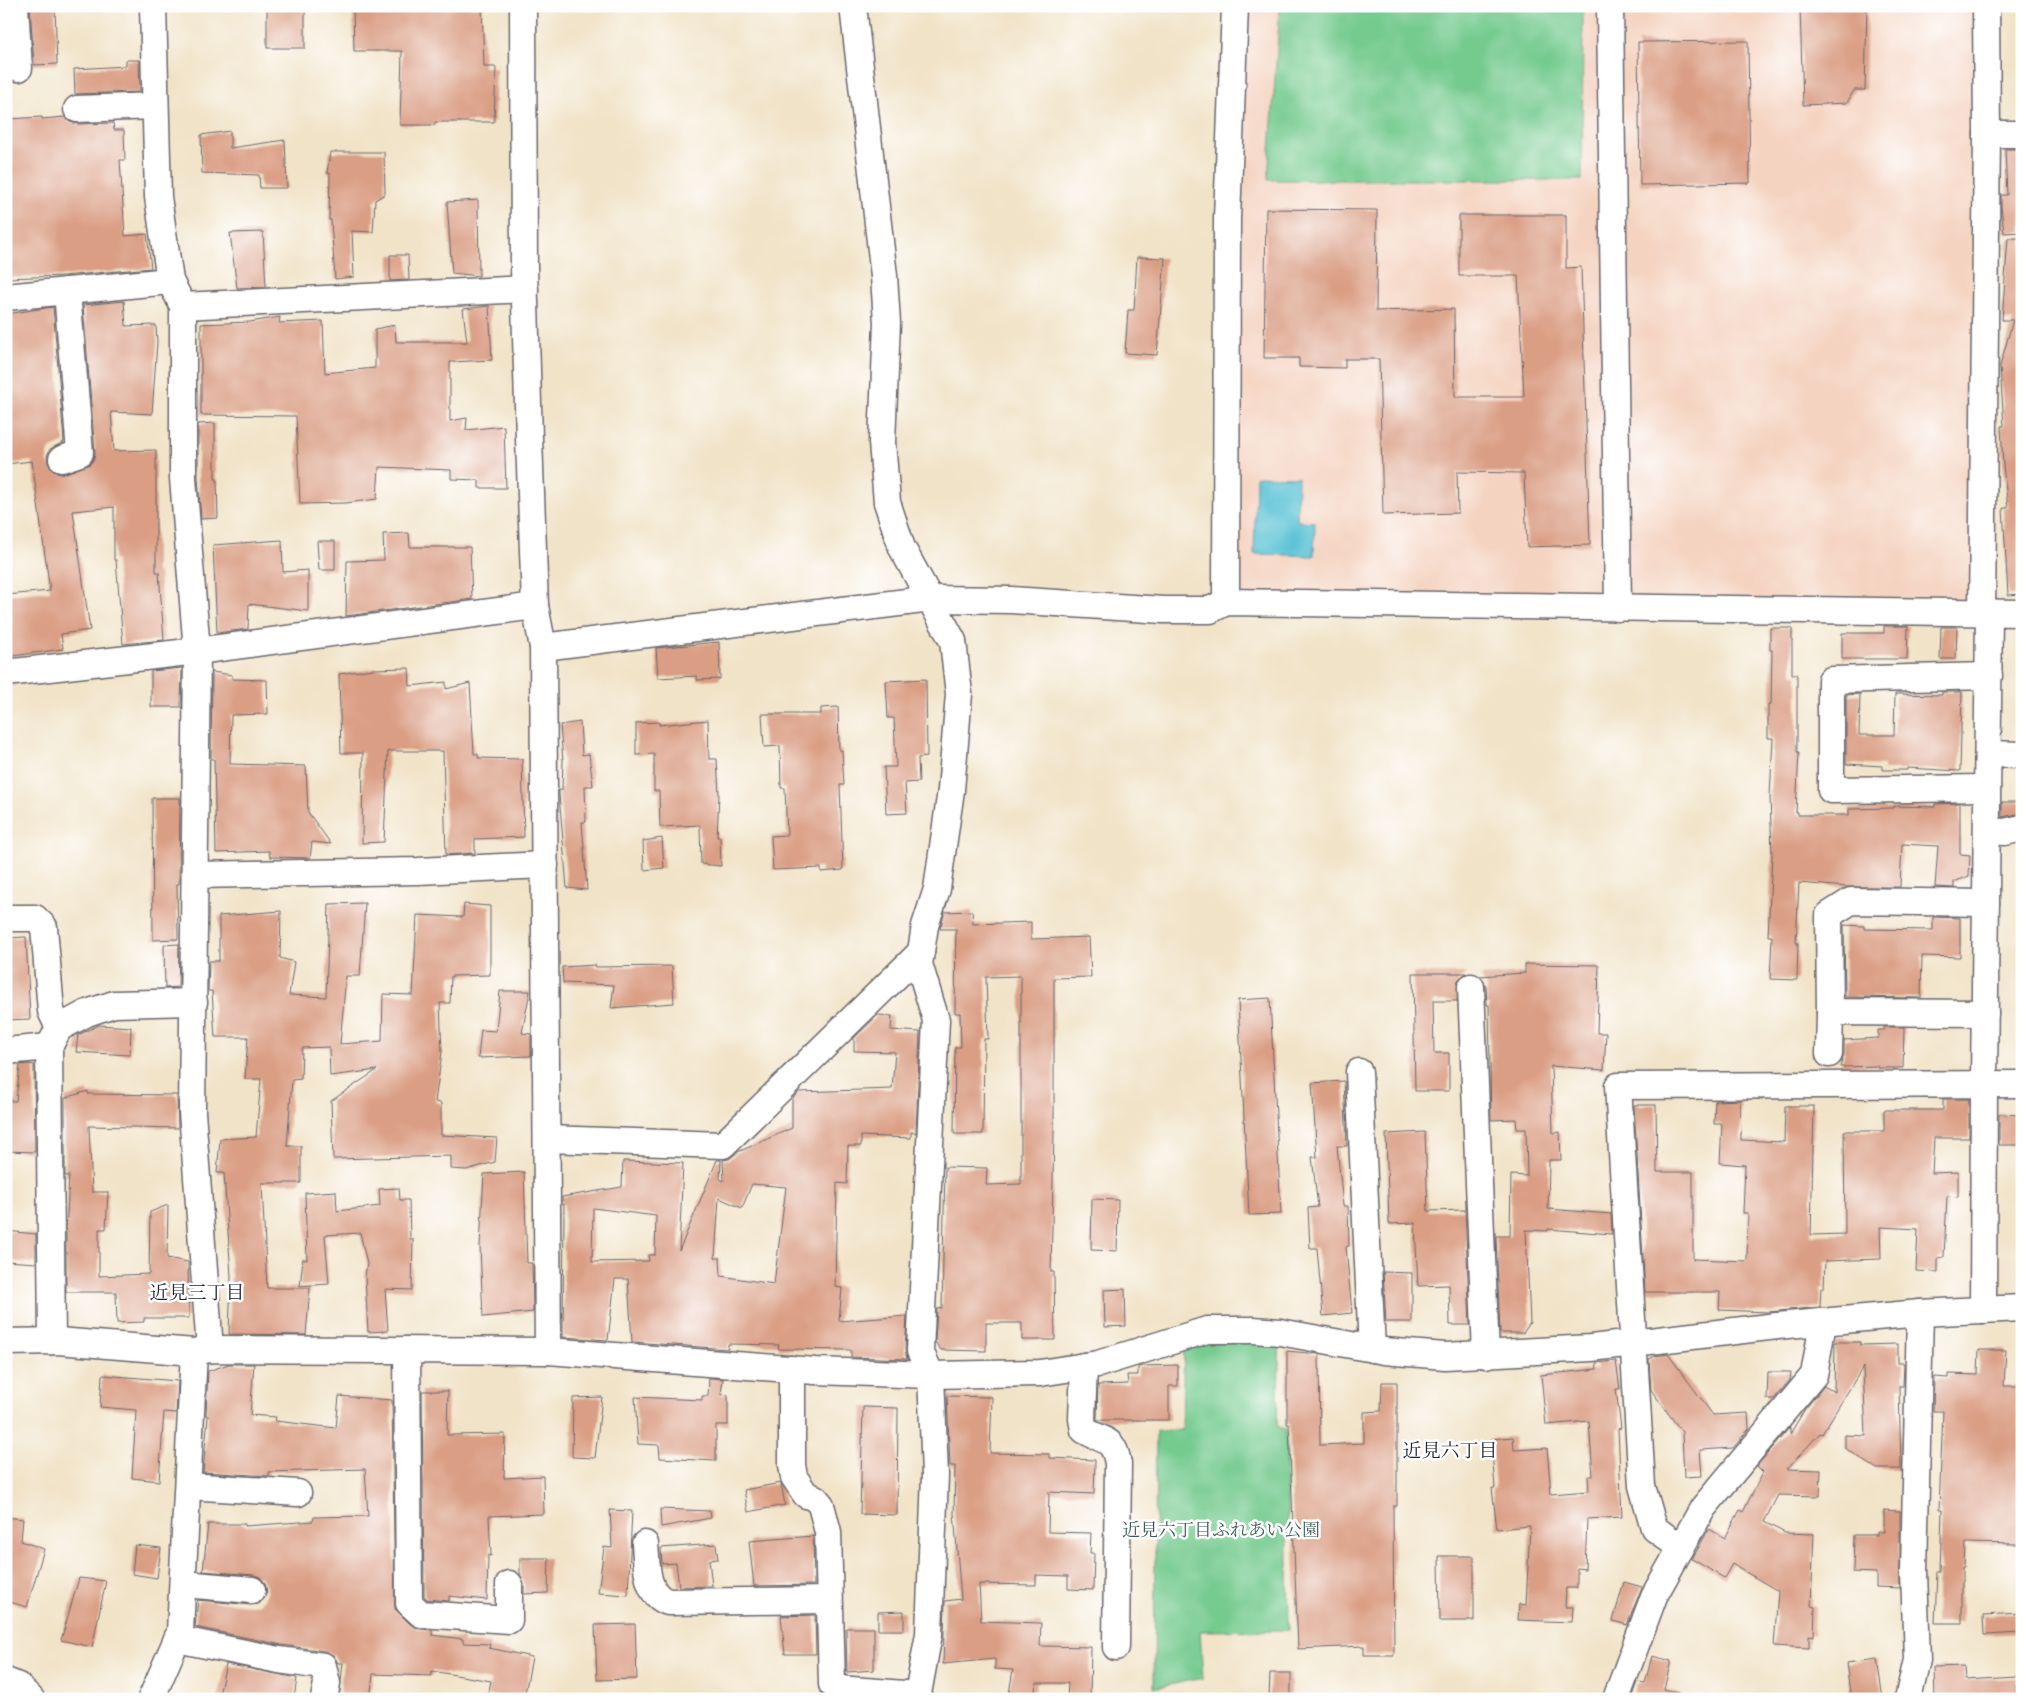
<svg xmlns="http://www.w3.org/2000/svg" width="2028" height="1705" viewBox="0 0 2028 1705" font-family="'IM FELL DW Pica','Noto Serif JP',serif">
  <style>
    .built { fill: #f4d3c0 }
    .green { fill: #74ca8e; stroke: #4b7664 }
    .water { fill: #58c1d4; stroke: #3d7288 }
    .building { fill: #da9e84; fill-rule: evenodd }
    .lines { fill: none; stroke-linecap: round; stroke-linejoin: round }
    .minor-casing { stroke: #6a666c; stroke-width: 29 }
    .minor { stroke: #fff; stroke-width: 26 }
    .labels { text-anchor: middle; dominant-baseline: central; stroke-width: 5; stroke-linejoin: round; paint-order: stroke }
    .park-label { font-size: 18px; fill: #3f5d58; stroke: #fff }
    .neighbourhood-label { font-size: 19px; fill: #22223b; stroke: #fff }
  </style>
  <rect width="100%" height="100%" fill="#fff"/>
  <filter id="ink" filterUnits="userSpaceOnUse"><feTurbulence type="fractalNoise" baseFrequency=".02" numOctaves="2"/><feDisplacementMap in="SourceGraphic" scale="10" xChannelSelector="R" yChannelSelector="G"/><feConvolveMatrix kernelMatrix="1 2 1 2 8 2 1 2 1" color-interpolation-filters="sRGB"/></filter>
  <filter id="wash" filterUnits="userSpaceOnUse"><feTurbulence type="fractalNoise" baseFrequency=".0096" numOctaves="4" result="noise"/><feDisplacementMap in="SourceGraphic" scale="20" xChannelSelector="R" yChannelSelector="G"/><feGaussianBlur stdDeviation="1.12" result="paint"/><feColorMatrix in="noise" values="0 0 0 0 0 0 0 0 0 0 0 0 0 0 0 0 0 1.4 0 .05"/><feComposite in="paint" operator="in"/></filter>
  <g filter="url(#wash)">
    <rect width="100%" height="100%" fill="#f1e3c8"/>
    <polygon class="built" points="1235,6 1982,6 1982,613 1226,602"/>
    <g class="green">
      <polygon points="1280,6 1583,6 1582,180 1268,180"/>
      <polygon points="1280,1332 1277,1426 1286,1430 1289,1630 1200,1631 1203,1678 1154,1688 1156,1431 1182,1430 1184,1337"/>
    </g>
    <polygon class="water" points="1256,476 1298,477 1297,521 1315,522 1314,556 1254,554"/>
    <g id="blocks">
      <g class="building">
        <polygon points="30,6 55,6 57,64 34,65"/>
        <rect x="267" y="6" width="38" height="42"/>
        <polygon points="353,6 371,6 371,10 482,6 484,67 496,67 494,122 435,122 435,125 400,125 402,51 354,51"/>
        <polygon points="1800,6 1867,6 1865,90 1854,90 1847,103 1803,105"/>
        <polygon points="1748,41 1750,183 1640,185 1638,42"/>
        <polygon points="126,60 139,60 140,92 75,94 74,69 126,66"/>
        <polygon points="42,117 42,119 64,117 70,122 78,124 113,123 114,130 124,130 125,160 120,160 125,236 147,234 151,268 63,276 6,278 6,148 10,148 8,119"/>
        <polygon points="230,131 230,148 285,140 287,188 260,188 259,175 202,173 201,135"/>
        <polygon points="2005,149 2022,149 2022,232 2004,233 2001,206 2001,195 2007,195"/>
        <polygon points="330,152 384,152 385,194 375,200 373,232 352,231 354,277 335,279 331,220 329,220 330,173 327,173"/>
        <polygon points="478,200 479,276 452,273 447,202"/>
        <polygon points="1266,209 1377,210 1376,311 1454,309 1455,397 1524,397 1518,276 1459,276 1459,215 1566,215 1566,268 1581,267 1590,545 1527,547 1524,473 1457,472 1458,513 1383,515 1379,359 1345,359 1345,368 1299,367 1299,358 1264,358"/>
        <polygon points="263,232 266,287 237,288 230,233"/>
        <polygon points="2008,238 2022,238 2022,594 2008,595 2003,508 2008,508 2003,465 2001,426 2004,426 2000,366 2013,320 2002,320"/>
        <polygon points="390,255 408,255 409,280 390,281"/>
        <polygon points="1137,257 1165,258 1157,355 1125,353 1128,310 1134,310"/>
        <polygon points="124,301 126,326 156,325 157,342 152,414 111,412 114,451 156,450 156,572 159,572 164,640 123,644 116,560 114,560 114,507 73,511 90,630 61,634 63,649 6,657 6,595 50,591 32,461 6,464 6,314 53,307 64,442 50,449 47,456 48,463 52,470 59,474 66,473 90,464 94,459 95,452 83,305"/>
        <polygon points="489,306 492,360 450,362 450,421 467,418 466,430 504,426 506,488 479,488 479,480 451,479 451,470 379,467 377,499 346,503 300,504 296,416 201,415 201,324 250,322 280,317 279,323 323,321 325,373 375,368 375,329 395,325 396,342 467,342 463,309"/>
        <polygon points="215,423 215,479 217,479 218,518 201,519 198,477 198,424"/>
        <polygon points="409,533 410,547 470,547 472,599 346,616 347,561 384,560 383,534"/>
        <polygon points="282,540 283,572 308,570 308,611 249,604 248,629 217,633 213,545"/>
        <polygon points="317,541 335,541 335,570 319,570"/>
        <polygon points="1884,626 1908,626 1907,659 1842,659 1842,633 1884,633"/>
        <polygon points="1941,627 1957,627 1956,659 1940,659"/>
        <polygon points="1770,628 1792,628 1792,674 1797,674 1797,752 1799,752 1796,812 1798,812 1798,815 1849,815 1849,809 1894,808 1894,806 1935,807 1935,804 1960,803 1960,854 1970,855 1969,876 1954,882 1954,888 1935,887 1938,846 1902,844 1900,887 1847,887 1799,883 1796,943 1798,943 1797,980 1770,979 1772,936 1768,936 1772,855 1770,796 1773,738 1768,738 1768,704 1771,704 1772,650 1770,650"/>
        <polygon points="719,642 720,679 697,680 697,676 658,678 656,648"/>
        <polygon points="182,668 181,707 151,707 151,671"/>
        <polygon points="409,668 410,686 446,682 446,689 470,683 474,754 478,754 478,758 522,759 524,837 475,839 475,853 446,855 443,751 388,751 384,842 362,843 363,753 341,753 339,674 373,669"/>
        <polygon points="212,672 232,675 232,679 267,680 268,714 231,715 230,764 306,766 308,812 331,844 312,842 310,858 270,857 269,851 216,853 214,759 211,759"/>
        <polygon points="926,679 927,757 918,758 919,782 905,783 907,813 886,814 884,767 896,767 894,718 888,718 886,681"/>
        <polygon points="1942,692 1962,692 1960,771 1907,768 1907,770 1883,770 1883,766 1846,764 1846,695 1860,694 1859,735 1894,735 1895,694 1942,695"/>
        <polygon points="838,707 839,750 842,750 844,785 840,785 843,870 821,872 821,868 773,870 771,836 787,835 785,788 781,788 780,746 764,747 762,714 821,714 821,708"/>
        <polygon points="708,720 709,759 717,759 719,794 717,837 720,837 721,866 701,864 700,825 660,827 659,791 654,791 654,754 636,755 636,723 659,722 659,725"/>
        <polygon points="580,722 582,755 589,754 593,786 585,786 586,822 582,822 587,890 567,888 559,794 559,790 562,790 563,761 560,725"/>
        <polygon points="152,798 180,798 179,884 177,884 178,939 153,940"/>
        <polygon points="2002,802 2022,802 2022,813 2002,817"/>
        <polygon points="662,838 664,868 644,870 643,841"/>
        <polygon points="365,903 360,976 346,976 340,1044 382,1041 383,994 413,995 417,915 463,917 464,904 490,906 490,975 451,976 450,1003 440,1003 442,1052 435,1102 441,1103 441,1135 497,1138 495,1162 466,1170 451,1169 451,1156 333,1159 331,1101 377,1070 330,1076 329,1047 302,1048 301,1079 292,1080 287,1146 301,1146 301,1183 262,1183 267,1288 310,1288 306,1335 229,1334 231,1276 224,1173 217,1173 220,1139 256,1137 261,1079 245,1079 248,1037 215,1037 212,991 208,991 209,961 219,961 219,916 281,911 280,958 294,962 289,995 326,997 329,904"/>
        <polygon points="972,911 973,924 1031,922 1031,939 1089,937 1091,977 1054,978 1054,1132 1051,1272 1054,1272 1055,1340 1022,1340 1022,1323 986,1323 986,1351 941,1350 935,1342 937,1309 942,1308 945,1167 987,1168 986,1185 1021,1184 1021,976 986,977 988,1039 984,1039 983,1134 954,1134 955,1047 961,1047 960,1013 955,1013 956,929 940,929 945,912"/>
        <polygon points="1933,917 1960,918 1960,957 1922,956 1921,998 1845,997 1844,925 1864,926 1864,929 1933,930"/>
        <polygon points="26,937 30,1019 6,1020 6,938"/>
        <polygon points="179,944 178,987 165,988 164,945"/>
        <polygon points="1525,964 1599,965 1597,1033 1606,1033 1604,1070 1551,1066 1553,1133 1560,1132 1561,1160 1549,1160 1548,1209 1611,1214 1612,1234 1548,1229 1548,1231 1526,1230 1530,1323 1523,1333 1500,1333 1496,1236 1510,1236 1511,1175 1527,1176 1526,1129 1517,1129 1516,1119 1491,1120 1489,1005 1487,1005 1486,986 1480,976 1525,973"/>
        <polygon points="596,965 595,967 672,966 674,1003 611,1008 614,985 563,983 562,967"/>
        <polygon points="1413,973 1466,973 1458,980 1457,1001 1433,1001 1434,1053 1449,1053 1449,1091 1415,1091"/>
        <polygon points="500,991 530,991 522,1033 531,1034 531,1056 478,1058 481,1030 496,1031"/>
        <polygon points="1270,998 1281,1214 1249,1215 1238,1000"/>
        <path d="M878,1015L892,1016L891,1030L920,1032L916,1133L911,1132V1138L861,1136V1146H848L847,1184L837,1183L835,1287L842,1288L839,1321L907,1316L905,1350L907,1359L851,1357V1350L778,1349L779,1345L728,1344V1349L632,1342L628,1279H615L608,1340L563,1337L564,1204H562V1197L622,1187L623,1161L683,1163L679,1251L717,1160H721L720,1179L724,1181L723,1160L729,1159L738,1152L792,1128V1099L799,1092L892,1089L895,1052L854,1051V1038ZM752,1184L786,1187L774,1284L721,1276L720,1258H715L719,1198L742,1208ZM593,1208L656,1216L655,1255H648L649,1261L592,1262Z"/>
        <polygon points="99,1025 131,1027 130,1055 76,1052 78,1035"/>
        <polygon points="1884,1027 1904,1027 1903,1068 1878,1068 1878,1066 1840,1067 1844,1055 1844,1040 1878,1038 1878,1030 1884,1030"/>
        <polygon points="28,1064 34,1065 35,1152 6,1151 6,1101 16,1101 20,1065"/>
        <polygon points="1344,1081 1347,1146 1337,1146 1343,1206 1348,1206 1349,1246 1346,1247 1352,1313 1323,1316 1317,1248 1310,1248 1308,1208 1318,1207 1312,1157 1317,1157 1312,1083"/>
        <polygon points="88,1091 88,1094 177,1095 178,1128 89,1126 92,1192 108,1192 106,1229 99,1229 99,1276 149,1274 150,1212 168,1205 167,1258 188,1262 189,1318 144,1318 144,1322 117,1323 116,1292 66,1292 66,1233 69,1176 65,1176 65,1098"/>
        <polygon points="1943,1099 1969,1099 1969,1138 1934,1138 1932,1173 1958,1172 1958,1197 1947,1196 1944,1257 1938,1258 1938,1272 1916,1271 1918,1229 1880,1227 1881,1259 1825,1261 1824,1288 1821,1288 1820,1307 1769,1312 1719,1310 1720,1292 1645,1292 1634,1105 1656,1105 1657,1172 1693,1172 1693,1259 1747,1261 1748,1213 1743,1213 1745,1165 1720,1163 1722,1124 1714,1124 1715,1101 1740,1100 1741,1140 1784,1142 1785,1106 1814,1106 1811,1235 1845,1234 1844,1131 1884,1131 1884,1110 1943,1110"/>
        <polygon points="1999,1114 2022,1115 2022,1145 1999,1145"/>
        <polygon points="1425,1132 1428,1211 1465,1210 1470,1325 1450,1325 1449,1285 1418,1286 1415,1223 1389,1224 1386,1134"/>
        <polygon points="524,1172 527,1263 532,1263 533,1312 483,1317 480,1246 484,1174"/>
        <polygon points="399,1188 400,1200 409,1200 410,1239 413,1239 412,1290 385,1289 388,1331 368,1332 365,1276 367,1264 360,1233 325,1235 329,1284 300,1286 303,1259 307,1260 305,1193 336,1191 337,1211 380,1206 379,1189"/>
        <polygon points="1092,1199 1118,1200 1117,1251 1091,1250"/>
        <polygon points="6,1231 36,1234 36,1263 6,1261"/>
        <polygon points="1383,1272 1412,1273 1412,1322 1386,1322"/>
        <polygon points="1125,1289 1126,1326 1105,1327 1104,1290"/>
        <polygon points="1835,1342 1860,1342 1860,1345 1898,1344 1898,1363 1904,1363 1903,1386 1899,1386 1901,1469 1877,1469 1845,1448 1845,1435 1866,1436 1863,1367 1822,1434 1820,1433 1787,1469 1821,1470 1820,1496 1778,1495 1764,1522 1785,1533 1814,1534 1811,1606 1815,1607 1814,1636 1809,1635 1809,1648 1774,1646 1778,1591 1732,1564 1724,1578 1692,1559 1709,1529 1725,1538 1740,1510 1743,1512 1763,1472 1757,1466 1790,1427 1790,1434 1805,1409 1824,1386 1834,1392"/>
        <polygon points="1979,1350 2006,1350 2004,1386 2022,1386 2019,1544 1965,1543 1964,1567 1962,1567 1962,1623 1935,1623 1937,1571 1940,1571 1942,1510 1939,1510 1943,1411 1933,1411 1934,1377 1949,1378 1949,1374 1978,1375"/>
        <polygon points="1287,1351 1319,1354 1320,1445 1364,1443 1364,1412 1381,1411 1382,1382 1397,1382 1397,1506 1393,1506 1394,1655 1364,1655 1364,1646 1298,1649 1289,1424 1287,1424"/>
        <polygon points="1668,1354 1713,1415 1748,1413 1749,1429 1733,1448 1700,1450 1702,1476 1684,1477 1682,1432 1651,1390 1649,1359 1655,1356"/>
        <polygon points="1616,1361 1620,1389 1616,1389 1621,1428 1618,1429 1622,1517 1587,1519 1585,1569 1577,1568 1577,1588 1566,1588 1565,1607 1573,1607 1572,1622 1518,1620 1519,1604 1526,1605 1530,1526 1497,1529 1492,1488 1495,1488 1491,1439 1513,1437 1514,1450 1547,1448 1551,1494 1589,1491 1588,1476 1593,1476 1589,1421 1546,1425 1541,1375 1597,1369 1596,1363"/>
        <polygon points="229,1364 254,1364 250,1415 276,1417 275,1421 336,1428 339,1396 392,1400 395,1609 411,1625 420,1629 432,1630 432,1635 463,1639 463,1643 490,1644 489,1648 532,1657 524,1699 509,1699 488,1695 491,1681 432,1671 432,1676 373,1674 370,1699 339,1699 343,1663 338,1663 333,1655 325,1651 282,1645 195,1627 198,1600 251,1605 258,1604 264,1599 267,1592 265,1583 260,1577 254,1575 203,1571 208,1524 245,1524 245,1526 313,1521 314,1517 368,1516 365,1469 269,1472 269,1476 203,1472 208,1416 206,1415 208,1371"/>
        <polygon points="1178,1365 1178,1386 1169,1386 1169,1420 1097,1420 1098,1385 1128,1384 1127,1375 1138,1375 1138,1367 1143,1366"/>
        <polygon points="1768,1372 1791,1372 1790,1380 1774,1399 1767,1399"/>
        <polygon points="102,1375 178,1381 176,1413 164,1412 159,1481 132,1478 136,1410 100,1407"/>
        <polygon points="709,1378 723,1379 721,1394 728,1395 728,1425 716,1425 716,1461 660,1458 659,1445 638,1444 635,1397 702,1400 702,1396 708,1396"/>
        <polygon points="422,1391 448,1391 447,1435 505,1434 504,1478 543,1476 544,1514 489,1516 491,1556 488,1555 487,1600 449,1596 449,1601 427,1599 424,1596"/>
        <polygon points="947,1396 992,1397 990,1453 1049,1454 1049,1458 1095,1460 1094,1494 1049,1492 1048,1532 1091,1533 1090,1553 1094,1553 1093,1590 1068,1589 1068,1576 1036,1575 1036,1585 979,1584 981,1621 1041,1623 1040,1646 1091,1647 1090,1699 1067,1699 1068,1683 1036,1683 1034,1699 1008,1699 1013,1670 995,1669 995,1659 943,1664 945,1601 961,1599 954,1513 955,1466 950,1466"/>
        <polygon points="602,1397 595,1458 572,1457 573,1398"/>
        <polygon points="863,1407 898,1408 897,1515 860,1514"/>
        <polygon points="781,1483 785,1505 748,1512 744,1490"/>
        <polygon points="660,1509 710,1511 711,1518 661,1527"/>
        <polygon points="610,1510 632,1511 628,1595 598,1593 604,1547 612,1548"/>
        <polygon points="1884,1510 1900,1511 1900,1588 1876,1587 1876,1573 1853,1572 1854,1535 1877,1535 1877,1532 1884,1532"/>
        <polygon points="6,1517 23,1519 21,1541 44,1549 27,1607 6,1601"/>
        <polygon points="813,1536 814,1585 754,1586 749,1541"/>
        <polygon points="716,1544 718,1559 709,1560 712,1586 679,1587 676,1563 662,1564 661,1548"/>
        <polygon points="135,1545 161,1548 157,1578 132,1574"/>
        <polygon points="1439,1556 1474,1556 1474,1621 1440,1621"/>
        <polygon points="520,1558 549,1558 548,1593 524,1594 524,1584 520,1574"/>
        <polygon points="79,1578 106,1581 92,1647 61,1640"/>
        <polygon points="1624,1582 1642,1587 1627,1625 1613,1621"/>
        <polygon points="904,1611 904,1630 878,1630 878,1612"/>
        <polygon points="2022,1613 2022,1633 1984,1635 1983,1615"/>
        <polygon points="815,1615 816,1654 785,1654 781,1616"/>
        <polygon points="635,1624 637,1679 597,1680 595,1625"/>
        <polygon points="846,1628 874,1628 874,1670 847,1672"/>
        <polygon points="1652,1656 1671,1661 1664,1689 1681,1694 1680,1699 1632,1699 1638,1682 1645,1683"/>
        <polygon points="1877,1659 1883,1699 1851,1699 1846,1663"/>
        <polygon points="226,1664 297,1678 294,1699 218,1699"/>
        <polygon points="1964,1667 1965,1680 2017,1677 2017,1699 1935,1699 1934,1668"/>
        <polygon points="1270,1673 1291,1673 1291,1699 1269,1699"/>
      </g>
    </g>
  </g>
  <g filter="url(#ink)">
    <use href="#blocks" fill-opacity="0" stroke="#6a666c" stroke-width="1"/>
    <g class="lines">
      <defs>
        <g id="minor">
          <polyline points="15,6 19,68"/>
          <polyline points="153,6 158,197 170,281 183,306 183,478 197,651 192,1112 210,1349"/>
          <polyline points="523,6 524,268 529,438 535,606 543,647 548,1351"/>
          <polyline points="853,6 884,276 887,323 882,442 887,502 902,548 953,641 959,694 951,790 937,889 925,926 919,964 936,1020 920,1351 931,1375 935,1475 929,1634 917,1699"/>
          <polyline points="1610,6 1618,608"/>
          <polyline points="77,109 155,106"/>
          <polyline points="1987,134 2022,134"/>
          <polyline points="6,297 170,281"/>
          <polyline points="183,306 525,289"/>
          <polyline points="62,459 80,453 67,291"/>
          <polyline points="1226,602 1227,219 1235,6"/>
          <polyline points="1982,613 1987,134 1986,6"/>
          <polyline points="543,647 931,599 1011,600 1163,610 1210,610 1226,602 2022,613"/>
          <polyline points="6,673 197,651 535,606"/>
          <polyline points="1988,754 2022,755"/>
          <polyline points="1987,788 1831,790 1831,680 1989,676"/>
          <polyline points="1987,831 2005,832 2022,828"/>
          <polyline points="195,875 418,871 545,865"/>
          <polyline points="6,918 35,918 44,927 51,1011 59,1028"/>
          <polyline points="1471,987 1486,1355"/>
          <polyline points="1985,1013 1830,1012 1829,915 1851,901 1986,903"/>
          <polyline points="6,1051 49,1047"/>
          <polyline points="1829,1054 1830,1012"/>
          <polyline points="1359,1072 1372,1349"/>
          <polyline points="547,1139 723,1145 921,952"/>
          <polyline points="1983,1310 1984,1084 1989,613"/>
          <polyline points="52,1341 49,1047 59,1028 87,1013 114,1004 194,1002"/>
          <polyline points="6,1342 58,1341 194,1352 210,1349 548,1351 815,1371 931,1375 1040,1373 1098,1364 1207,1330 1253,1330 1280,1332 1384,1351 1445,1356 1591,1348 1777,1326 1920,1313 2022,1308"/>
          <polyline points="407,1350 409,1603 421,1614 509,1620 509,1584"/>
          <path d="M1084,1366L1082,1419L1084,1430C1104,1442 1114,1437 1118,1464L1116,1647"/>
          <polyline points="792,1369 792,1465 794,1477 806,1495 815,1498 821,1505 828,1532 832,1684 838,1689 918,1695"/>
          <polyline points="188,1486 298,1493"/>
          <path d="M645,1544C647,1565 645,1594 668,1602L829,1600"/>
          <polyline points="1681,1548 1654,1528 1642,1486 1618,1086 2022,1084"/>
          <polyline points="184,1584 252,1590"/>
          <polyline points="177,1639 279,1660 323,1666 327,1683 324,1699"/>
          <polyline points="6,1681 18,1686 31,1699"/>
          <polyline points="151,1699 180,1632 194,1352"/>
          <polyline points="1616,1699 1654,1596 1703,1508 1814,1375 1823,1322"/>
          <polyline points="1908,1699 1917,1660 1914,1571 1920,1313"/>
        </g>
      </defs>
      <use href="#minor" class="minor-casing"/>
      <use href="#minor" class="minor"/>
    </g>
  </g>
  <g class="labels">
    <g class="park-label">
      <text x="1221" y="1531">近見六丁目ふれあい公園</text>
    </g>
    <g class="neighbourhood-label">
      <text x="197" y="1293">近見三丁目</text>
      <text x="1450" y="1451">近見六丁目</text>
    </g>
  </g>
  <rect width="2028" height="1705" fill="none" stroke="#fff" stroke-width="25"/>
</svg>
